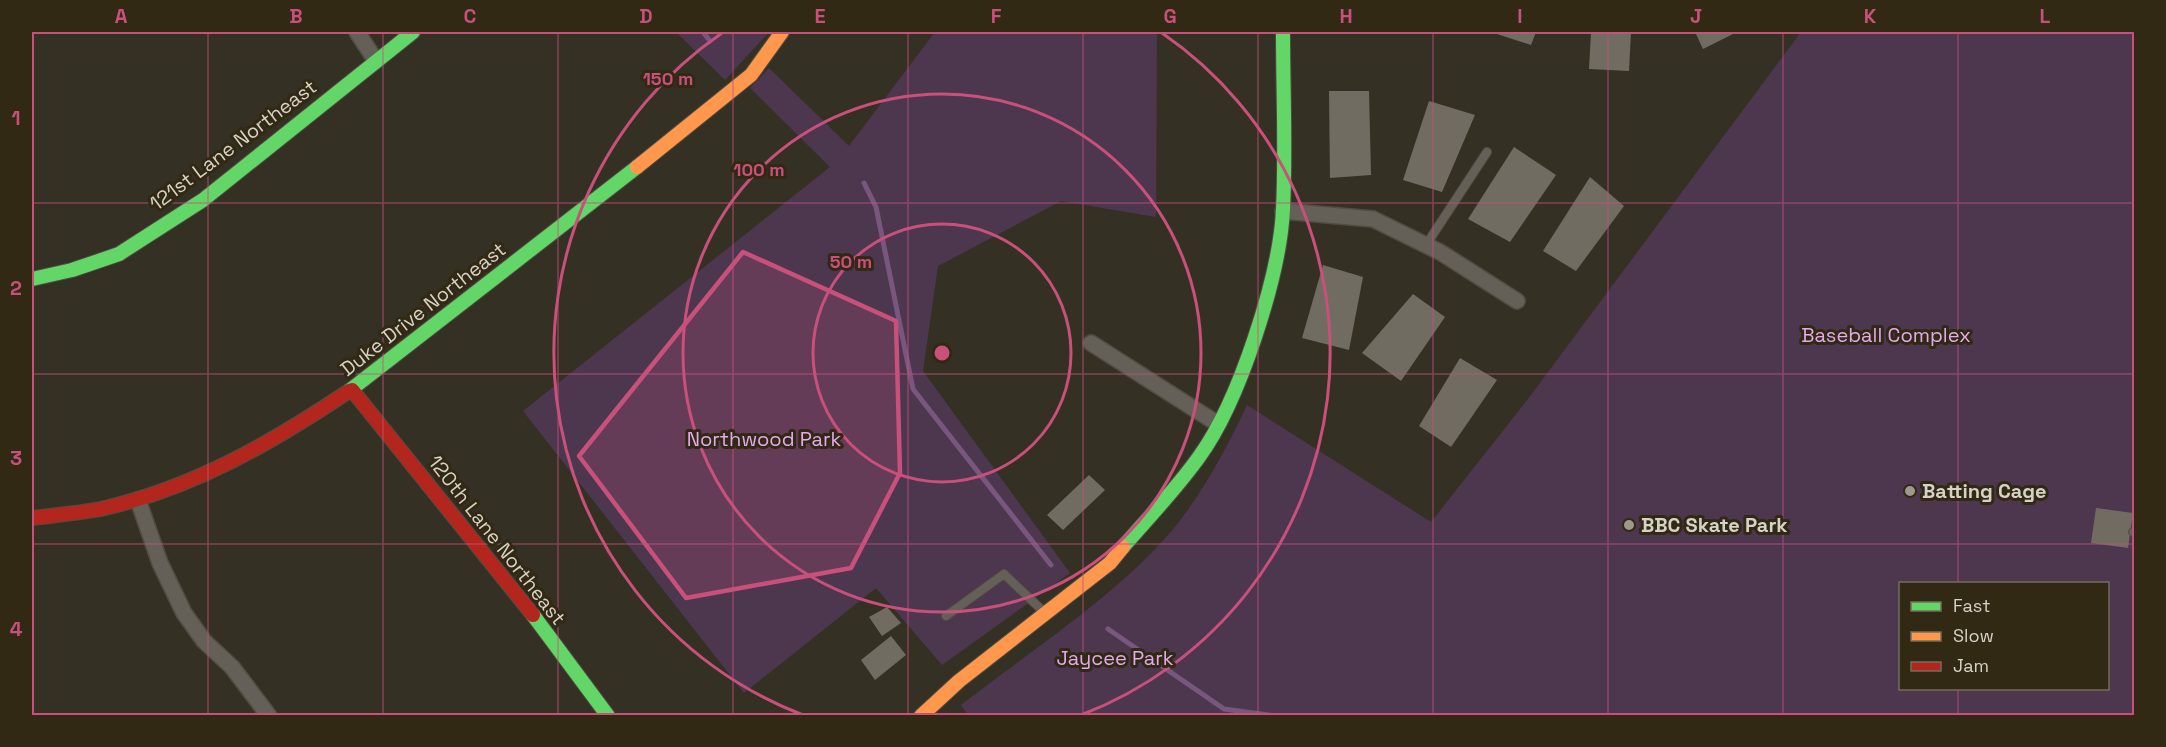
<svg xmlns="http://www.w3.org/2000/svg" width="2166" height="747" viewBox="0 0 2166 747" font-family="'Space Grotesk',sans-serif">
  <style>
    .green { fill: #4d374f; fill-rule: evenodd }
    .lines { fill: none; stroke-linecap: round; stroke-linejoin: round }
    .stream { stroke: #79567e; stroke-width: 5 }
    .building { fill: #706c62 }
    .lane-casing { stroke: #504c42; stroke-width: 10 }
    .street-casing { stroke: #504c42; stroke-width: 18 }
    .fast-casing { stroke: #504c42; stroke-width: 16 }
    .slow-casing { stroke: #504c42; stroke-width: 16 }
    .jam-casing { stroke: #504c42; stroke-width: 16 }
    .lane { stroke: #646057; stroke-width: 8 }
    .street { stroke: #646057; stroke-width: 15 }
    .fast { stroke: #63d668; stroke-width: 14 }
    .slow { stroke: #ff974d; stroke-width: 14 }
    .jam { stroke: #b3261e; stroke-width: 14 }
    .marked { fill: #c8507b; fill-opacity: 0.2; stroke: #c8507b; stroke-width: 4.5; stroke-linejoin: round }
    .grid { fill: none; stroke: #c8507b; stroke-width: 1.5; stroke-opacity: 0.55 }
    .ring { fill: none; stroke: #c8507b; stroke-width: 3 }
    .poi-dot { fill: #9e998d; stroke: #312914; stroke-width: 2 }
    .labels { text-anchor: middle; dominant-baseline: central; stroke-width: 6; stroke-linejoin: round; paint-order: stroke }
    .street-label { font-size: 20px; fill: #d7d2c6; stroke: #312914 }
    .park-label { font-size: 20px; fill: #e4aaee; stroke: #312914 }
    .poi-label { font-size: 20px; font-weight: bold; fill: #d7d2c6; stroke: #312914; text-anchor: start }
    .centre { fill: #c8507b; stroke: #312914; stroke-width: 3 }
    .ring-label { font-size: 18px; text-anchor: middle; font-weight: bold; fill: #c8507b; stroke: #312914; stroke-width: 6; stroke-linejoin: round; paint-order: stroke }
    .neatline { fill: none; stroke: #c8507b; stroke-width: 2 }
    .grid-label { font-size: 20px; text-anchor: middle; font-weight: bold; fill: #c8507b }
  </style>
  <rect width="100%" height="100%" fill="#353024"/>
  <g class="green">
    <polygon points="676,32 769,32 725,80"/>
    <polygon points="935,32 1157,32 1156,217 1061,201 938,266 923,371 1070,573 942,665 876,588 744,693 523,411 830,167 750,88 769,68 849,146"/>
    <path d="M1801,32H2134V715L969,716L961,705C1029,652 1113,598 1169,534C1200,498 1227,448 1247,405L1431,522L1528,399ZM1900,584H2108V688H1900Z"/>
  </g>
  <g class="lines">
    <g class="stream">
      <polyline points="703,32 710,41"/>
      <polyline points="864,183 876,207 913,389 1051,565"/>
      <polyline points="1108,629 1224,709 1275,716"/>
    </g>
  </g>
  <g class="building">
    <polygon points="1491,32 1536,32 1531,45"/>
    <polygon points="1591,32 1631,32 1629,71 1589,69"/>
    <polygon points="1695,32 1737,32 1703,49"/>
    <polygon points="1329,91 1369,91 1371,175 1330,178"/>
    <polygon points="1429,101 1475,115 1442,192 1403,180"/>
    <polygon points="1514,147 1556,175 1510,242 1468,219"/>
    <polygon points="1590,177 1624,206 1576,271 1543,251"/>
    <polygon points="1323,265 1363,277 1349,350 1302,338"/>
    <polygon points="1413,294 1445,317 1401,381 1362,353"/>
    <polygon points="1460,358 1497,380 1451,447 1419,426"/>
    <polygon points="1089,475 1105,490 1063,530 1047,515"/>
    <polygon points="2096,508 2133,513 2128,548 2091,543"/>
    <polygon points="887,607 901,623 882,636 869,617"/>
    <polygon points="891,636 906,655 875,680 861,660"/>
  </g>
  <g class="lines">
    <defs>
      <g id="lane">
        <polyline points="1426,245 1487,152"/>
        <polyline points="2133,532 2134,532"/>
        <polyline points="946,616 1004,574 1044,612"/>
      </g>
      <g id="street">
        <polyline points="357,32 376,61"/>
        <polyline points="1283,211 1373,219 1440,252 1517,301"/>
        <polyline points="1091,343 1218,424"/>
        <polyline points="138,500 160,563 184,613 204,641 232,667 269,716"/>
      </g>
      <g id="fast">
        <polyline points="32,279 72,270 119,254 203,200 413,32"/>
        <polyline points="349,391 637,167"/>
        <path d="M1123,547C1149,517 1177,488 1199,457C1239,402 1280,276 1283,209C1286,150 1283,91 1283,32"/>
        <polyline points="533,615 608,716"/>
      </g>
      <g id="slow">
        <polyline points="637,167 751,75 782,32"/>
        <polyline points="921,716 959,681 1110,563 1123,547"/>
      </g>
      <g id="jam">
        <polyline points="352,390 533,615"/>
        <path d="M32,518C56,515 82,513 105,508C195,487 273,442 349,391"/>
      </g>
    </defs>
    <use href="#lane" class="lane-casing"/>
    <use href="#street" class="street-casing"/>
    <use href="#fast" class="fast-casing"/>
    <use href="#slow" class="slow-casing"/>
    <use href="#jam" class="jam-casing"/>
    <use href="#lane" class="lane"/>
    <use href="#street" class="street"/>
    <use href="#fast" class="fast"/>
    <use href="#slow" class="slow"/>
    <use href="#jam" class="jam"/>
  </g>
  <path class="marked" d="M743,252L896,321L900,473L851,568L686,598L579,456Z"/>
  <path class="grid" d="M208,32V716M383,32V716M558,32V716M733,32V716M908,32V716M1083,32V716M1258,32V716M1433,32V716M1608,32V716M1783,32V716M1958,32V584M32,203H2134M32,374H2134M32,544H2134M1958,688V716"/>
  <g class="ring">
    <circle cx="942" cy="353" r="129"/>
    <circle cx="942" cy="353" r="259"/>
    <path d="M803 715A388 388 0 0 1 722 33M1162 33A388 388 0 0 1 1081 715"/>
  </g>
  <g class="poi-dot">
    <circle cx="1910" cy="491" r="6"/>
    <circle cx="1629" cy="525" r="6"/>
  </g>
  <g class="labels">
    <g class="street-label">
      <text transform="translate(233 145) rotate(-37)">121st Lane Northeast</text>
      <text transform="translate(423 309) rotate(-38)">Duke Drive Northeast</text>
      <text transform="translate(497 540) rotate(52)">120th Lane Northeast</text>
    </g>
    <g class="park-label">
      <text x="1886" y="335">Baseball Complex</text>
      <text x="764" y="439">Northwood Park</text>
      <text x="1115" y="658">Jaycee Park</text>
    </g>
    <g class="poi-label">
      <text x="1922" y="491">Batting Cage</text>
      <text x="1641" y="525">BBC Skate Park</text>
    </g>
  </g>
  <circle cx="942" cy="353" r="9" class="centre"/>
  <g class="ring-label">
    <text x="668" y="85">150 m</text>
    <text x="759" y="176">100 m</text>
    <text x="851" y="268">50 m</text>
  </g>
  <rect width="2166" height="747" fill="none" stroke="#312914" stroke-width="66"/>
  <rect x="1899" y="582" width="210" height="108" fill="#312914" stroke="#736d5b" stroke-width="1.5"/>
  <rect x="1911" y="602" width="30" height="9" fill="#63d668" stroke="#736d5b" stroke-width="1.5"/>
  <text x="1953" y="612" font-size="18" fill="#d7d2c6">Fast</text>
  <rect x="1911" y="632" width="30" height="9" fill="#ff974d" stroke="#736d5b" stroke-width="1.5"/>
  <text x="1953" y="642" font-size="18" fill="#d7d2c6">Slow</text>
  <rect x="1911" y="662" width="30" height="9" fill="#b3261e" stroke="#736d5b" stroke-width="1.5"/>
  <text x="1953" y="672" font-size="18" fill="#d7d2c6">Jam</text>
  <rect x="33" y="33" width="2100" height="681" class="neatline"/>
  <g class="grid-label">
    <text x="121" y="23">A</text>
    <text x="296" y="23">B</text>
    <text x="470" y="23">C</text>
    <text x="646" y="23">D</text>
    <text x="820" y="23">E</text>
    <text x="996" y="23">F</text>
    <text x="1170" y="23">G</text>
    <text x="1346" y="23">H</text>
    <text x="1520" y="23">I</text>
    <text x="1696" y="23">J</text>
    <text x="1870" y="23">K</text>
    <text x="2045" y="23">L</text>
    <text x="16" y="125">1</text>
    <text x="16" y="295">2</text>
    <text x="16" y="465">3</text>
    <text x="16" y="636">4</text>
  </g>
</svg>
